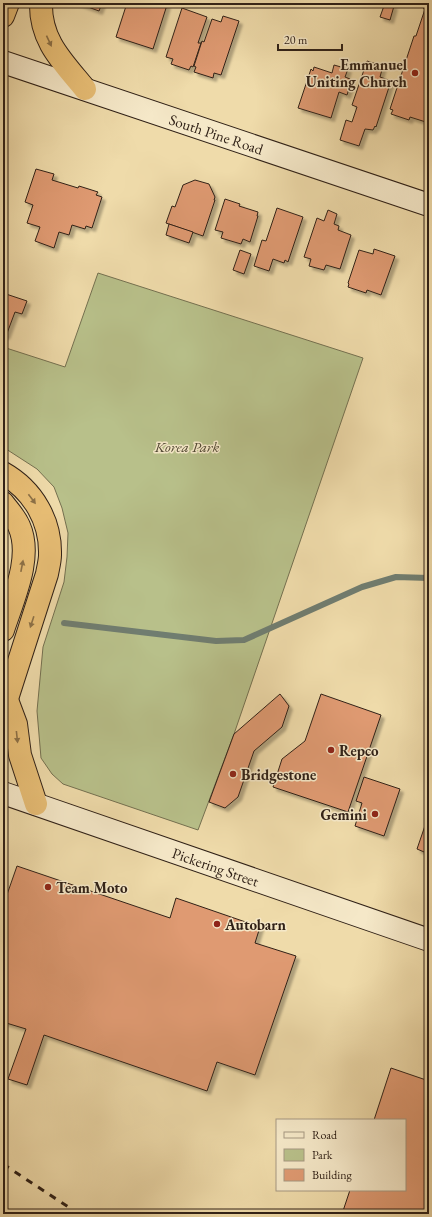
<svg xmlns="http://www.w3.org/2000/svg" width="432" height="1217" viewBox="0 0 432 1217" font-family="'EB Garamond',serif">
  <style>
    .green { fill: #b8c08a; stroke: #747050 }
    .lines { fill: none; stroke-linecap: round; stroke-linejoin: round }
    .stream { stroke: #707d70; stroke-width: 6 }
    .building { fill: #df9a72; stroke: #302117; filter: url(#shadow) }
    .secondary-casing { stroke: #302117; stroke-width: 24 }
    .highway-casing { stroke: #302117; stroke-width: 24 }
    .secondary { stroke: #f5e8c8; stroke-width: 22 }
    .highway { stroke: #e8be75; stroke-width: 22 }
    .rail { stroke: #302117; stroke-width: 3; stroke-dasharray: 7 7; stroke-linecap: butt }
    .oneway { fill: #8c7046 }
    .poi-dot { fill: #8f2418; stroke: #f5e8c8; stroke-width: 1.5 }
    .labels { text-anchor: middle; dominant-baseline: central; stroke-width: 3; stroke-linejoin: round; paint-order: stroke }
    .poi-label { font-size: 15px; font-weight: bold; fill: #302117; stroke: #f5e8c8; text-anchor: start }
    .street-label { font-size: 15px; fill: #302117; stroke: #f5e8c8 }
    .park-label { font-size: 15px; font-style: italic; fill: #524934; stroke: #f5e8c8 }
  </style>
  <defs>
    <filter id="shadow"><feDropShadow dx="3.5" dy="3.5" stdDeviation="1" flood-color="#0004"/></filter>
  </defs>
  <rect width="100%" height="100%" fill="#efdbaa"/>
  <filter id="stains"><feTurbulence type="fractalNoise" baseFrequency=".005" numOctaves="4"/><feColorMatrix values="0 0 0 0 .2 0 0 0 0 .09 0 0 0 0 .02 0 0 0 .5 -.17"/></filter>
  <radialGradient id="worn" r=".72"><stop offset=".6" stop-color="#630" stop-opacity="0"/><stop offset="1" stop-color="#630" stop-opacity=".3"/></radialGradient>
  <polygon class="green" points="98,273 363,358 234,734 198,830 63,784 52,774 41,758 37,711 43,647 64,582 67,557 68,533 62,508 54,487 37,469 3,447 3,347 65,367"/>
  <g class="lines">
    <polyline class="stream" points="64,623 216,641 244,640 362,587 396,577 429,578"/>
  </g>
  <g class="building">
    <polygon points="77,3 102,3 99,11"/>
    <polygon points="127,3 162,3 167,5 153,49 116,37"/>
    <polygon points="385,3 394,6 390,20 380,17"/>
    <polygon points="425,3 429,3 429,123 410,117 409,120 391,114 393,110 390,109 414,36 416,36 425,9 423,8"/>
    <polygon points="182,8 207,17 198,43 201,43 193,67 191,66 189,70 171,64 173,59 166,57"/>
    <polygon points="223,16 239,21 221,75 214,73 213,78 194,72 196,67 194,66 202,41 204,42 212,19 221,22"/>
    <polygon points="367,61 383,66 380,77 391,81 376,127 375,126 373,130 365,129 359,146 340,140 346,120 352,122 357,107 352,105"/>
    <polygon points="334,65 348,69 345,77 350,79 349,82 351,82 347,95 339,92 331,118 298,108 311,69 313,71 314,67 332,73"/>
    <polygon points="36,169 54,174 52,180 78,188 79,186 98,192 96,195 102,197 92,228 86,226 85,229 72,225 69,235 59,232 54,248 35,241 40,227 27,223 33,205 25,202"/>
    <polygon points="195,180 209,184 215,197 214,200 215,200 203,236 166,223 172,206 175,207 183,185"/>
    <polygon points="225,199 240,204 239,206 258,212 257,216 258,216 250,242 243,239 241,244 221,238 223,232 215,230"/>
    <polygon points="277,208 303,217 288,262 285,260 284,263 273,259 269,271 254,266 262,240 266,241"/>
    <polygon points="328,210 337,214 334,224 339,226 338,230 351,235 340,269 326,265 324,270 309,266 311,259 304,257 317,218 324,221"/>
    <polygon points="169,224 193,232 189,243 166,235"/>
    <polygon points="374,249 395,256 381,295 367,290 366,293 348,287 349,284 348,283 359,250 373,254"/>
    <polygon points="240,250 251,254 244,274 233,270"/>
    <polygon points="3,293 27,301 22,314 15,312 6,336 3,335"/>
    <polygon points="280,694 289,706 282,727 254,751 238,797 225,808 209,802 234,734"/>
    <polygon points="321,694 381,715 348,812 273,787 282,759 305,741"/>
    <polygon points="364,777 400,789 384,836 355,826 362,803 356,801"/>
    <polygon points="429,814 429,854 417,849"/>
    <polygon points="17,866 170,918 176,898 260,927 255,943 296,956 255,1075 217,1062 207,1091 44,1035 27,1085 8,1079 26,1029 3,1022 3,906"/>
    <polygon points="391,1068 429,1081 429,1214 342,1214 350,1190 405,1190 405,1120 374,1120"/>
  </g>
  <g class="lines">
    <defs>
      <g id="secondary">
        <path id="s1" d="M3,62L429,205"/>
        <path id="s2" d="M3,793L429,940"/>
      </g>
      <g id="highway">
        <path d="M41,3C40,41 63,62 85,89"/>
        <polyline points="3,16 8,3"/>
        <path d="M3,473C33,490 51,521 50,555C50,561 48,568 47,574L3,711"/>
        <path d="M3,503C9,511 15,517 19,526C33,557 13,599 3,630"/>
        <polyline points="7,700 16,724 20,755 36,804"/>
      </g>
    </defs>
    <use href="#secondary" class="secondary-casing"/>
    <use href="#highway" class="highway-casing"/>
    <use href="#secondary" class="secondary"/>
    <use href="#highway" class="highway"/>
    <polyline class="rail" points="3,1164 79,1214"/>
  </g>
  <defs><path id="oneway-solid" d="M-6-.8H1V-3.2L6.5 0L1 3.2V.8H-6Z"/></defs>
  <g class="oneway">
    <use href="#oneway-solid" transform="translate(49 41) rotate(65)"/>
    <use href="#oneway-solid" transform="translate(32 499) rotate(53)"/>
    <use href="#oneway-solid" transform="translate(22 566) rotate(-79)"/>
    <use href="#oneway-solid" transform="translate(32 622) rotate(108)"/>
    <use href="#oneway-solid" transform="translate(17 737) rotate(84)"/>
  </g>
  <g class="poi-dot">
    <circle cx="415" cy="73" r="4"/>
    <circle cx="331" cy="750" r="4"/>
    <circle cx="233" cy="774" r="4"/>
    <circle cx="375" cy="814" r="4"/>
    <circle cx="48" cy="887" r="4"/>
    <circle cx="217" cy="924" r="4"/>
  </g>
  <g class="labels">
    <g class="poi-label">
      <text x="407" y="64" text-anchor="end">Emmanuel<tspan x="407" dy="17">Uniting Church</tspan></text>
      <text x="339" y="750">Repco</text>
      <text x="241" y="774">Bridgestone</text>
      <text x="367" y="814" text-anchor="end">Gemini</text>
      <text x="56" y="887">Team Moto</text>
      <text x="225" y="924">Autobarn</text>
    </g>
    <g class="street-label">
      <text stroke="none"><textPath href="#s1" startOffset="225">South Pine Road</textPath></text>
      <text stroke="none"><textPath href="#s2" startOffset="225">Pickering Street</textPath></text>
    </g>
    <g class="park-label">
      <text x="187" y="446">Korea Park</text>
    </g>
  </g>
  <rect width="432" height="1217" fill="none" stroke="#efdbaa" stroke-width="16"/>
  <rect x="4" y="4" width="424" height="1209" fill="none" stroke="#302117" stroke-width="2"/>
  <rect x="8" y="8" width="416" height="1201" fill="none" stroke="#302117"/>
  <rect x="276" y="1119" width="130" height="72" fill="#f5e8c8" stroke="#a69881"/>
  <rect x="284" y="1132" width="20" height="6" fill="#f5e8c8" stroke="#a69881"/>
  <text x="312" y="1139" font-size="12" fill="#302117">Road</text>
  <rect x="284" y="1149" width="20" height="12" fill="#b8c08a" stroke="#a69881"/>
  <text x="312" y="1159" font-size="12" fill="#302117">Park</text>
  <rect x="284" y="1169" width="20" height="12" fill="#df9a72" stroke="#a69881"/>
  <text x="312" y="1179" font-size="12" fill="#302117">Building</text>
  <path d="M278 44v6h64v-6" fill="none" stroke="#302117" stroke-width="2"/>
  <text x="284" y="44" font-size="12" fill="#302117" stroke="#f5e8c8" stroke-width="3" paint-order="stroke">20 m</text>
  <rect width="100%" height="100%" filter="url(#stains)"/>
  <rect width="100%" height="100%" fill="url(#worn)"/>
</svg>
